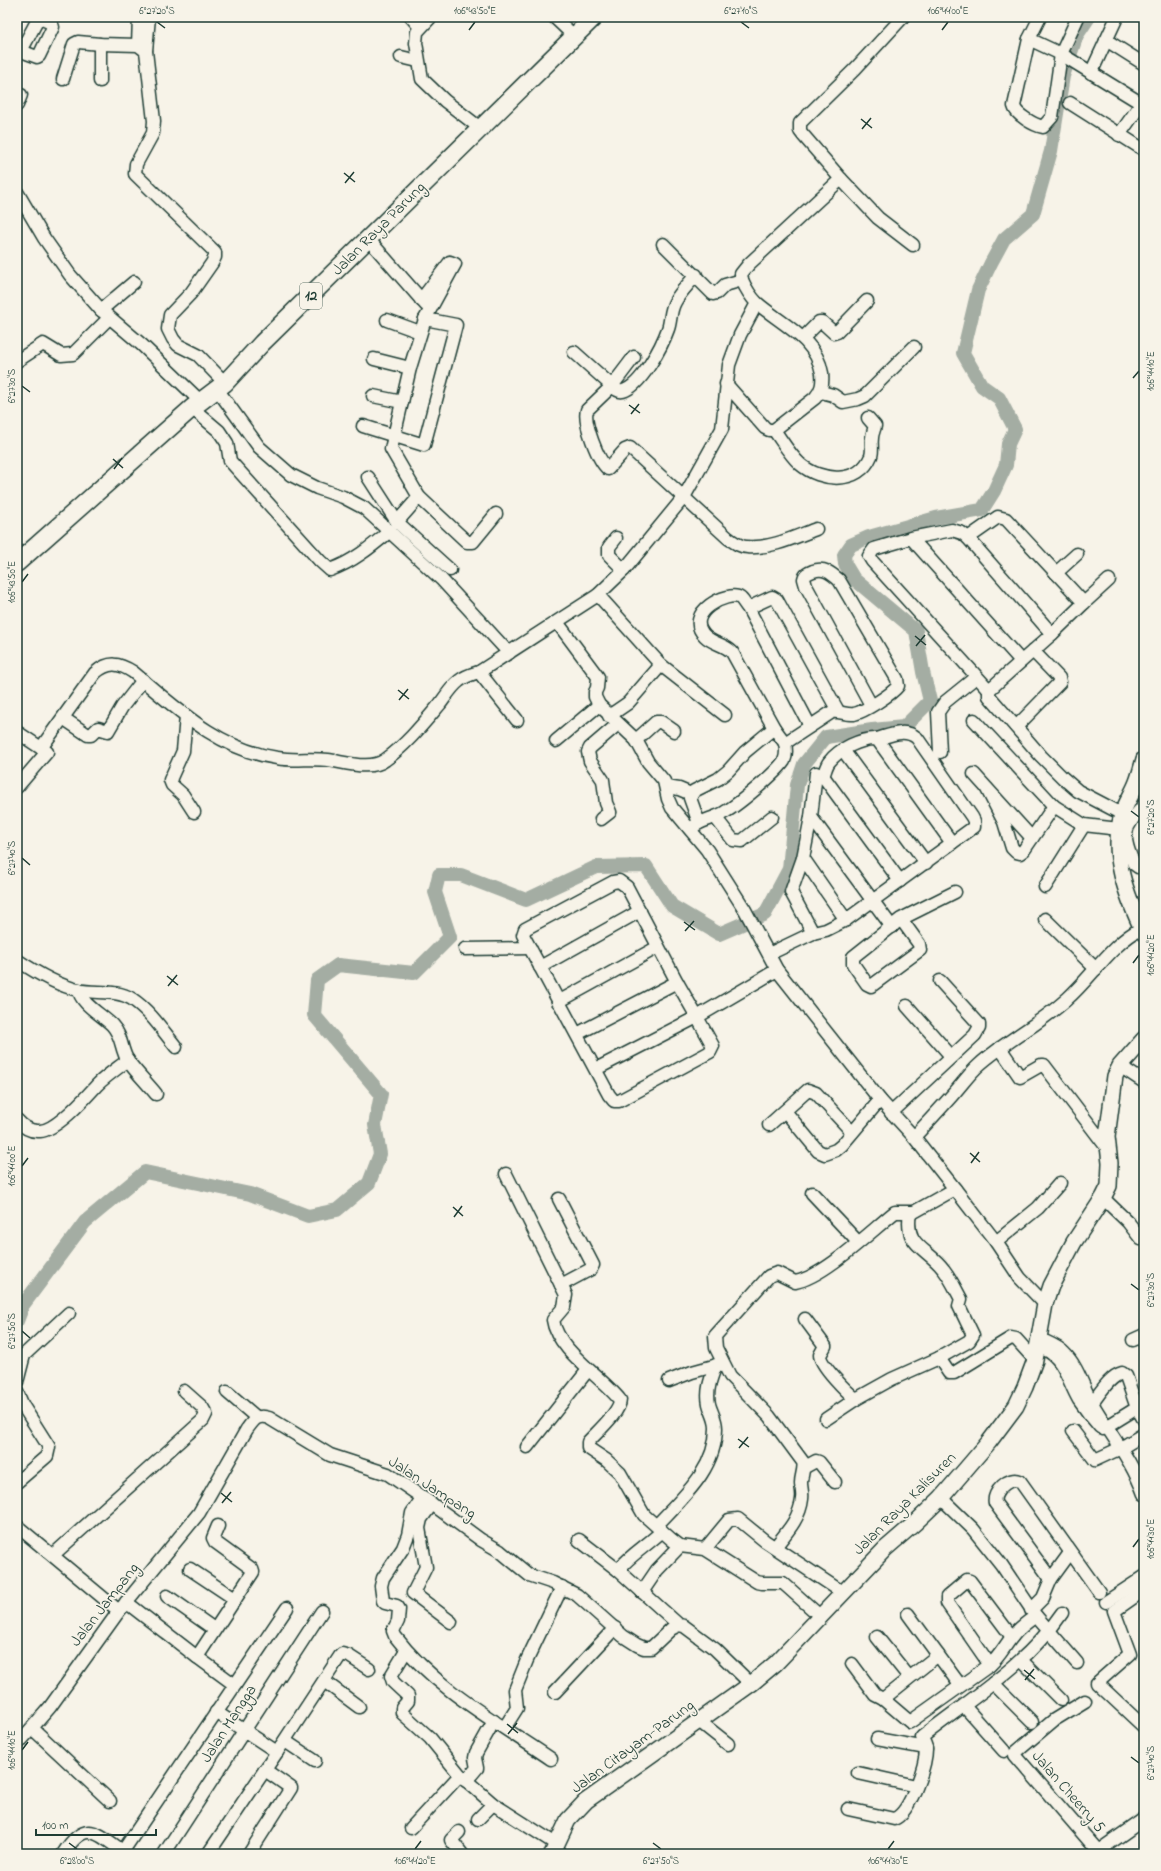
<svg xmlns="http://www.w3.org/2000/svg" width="1161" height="1871" viewBox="0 0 1161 1871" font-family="'Indie Flower',sans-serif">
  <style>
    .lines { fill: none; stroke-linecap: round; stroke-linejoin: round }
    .river { stroke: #a4ada3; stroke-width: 14 }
    .minor-casing { stroke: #1f3d34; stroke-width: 15 }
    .major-casing { stroke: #1f3d34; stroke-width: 18 }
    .highway-casing { stroke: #1f3d34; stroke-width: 20 }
    .minor { stroke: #f7f3e8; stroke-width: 12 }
    .major { stroke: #f7f3e8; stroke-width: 15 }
    .highway { stroke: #f7f3e8; stroke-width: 17 }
    .ticks { fill: none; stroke: #1f3d34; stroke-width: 1.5 }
    .labels { text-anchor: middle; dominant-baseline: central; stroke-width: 3.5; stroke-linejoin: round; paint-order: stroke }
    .shield { fill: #f7f3e8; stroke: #60746a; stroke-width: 1 }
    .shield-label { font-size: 15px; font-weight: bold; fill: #1f3d34 }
    .street-label { font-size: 16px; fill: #1f3d34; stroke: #f7f3e8 }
    .neatline { fill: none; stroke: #1f3d34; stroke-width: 1.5 }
    .ticks-label { font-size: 10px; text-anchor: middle; fill: #1f3d34 }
  </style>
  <rect width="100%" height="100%" fill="#f7f3e8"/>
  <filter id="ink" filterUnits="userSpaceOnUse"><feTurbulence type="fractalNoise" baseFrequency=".025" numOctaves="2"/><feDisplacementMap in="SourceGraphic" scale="8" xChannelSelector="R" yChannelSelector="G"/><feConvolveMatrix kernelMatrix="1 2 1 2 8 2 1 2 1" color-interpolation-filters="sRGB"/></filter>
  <g filter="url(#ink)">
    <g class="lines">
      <polyline class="river" points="17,1321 23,1305 85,1222 145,1172 250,1194 308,1216 337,1210 369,1183 380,1154 375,1125 381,1094 314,1015 317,980 338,965 414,973 450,937 435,892 439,875 461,875 526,900 596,867 646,866 672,906 719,934 765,914 789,869 797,785 804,764 826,737 872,730 904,727 930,701 923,672 916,631 854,579 845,564 844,555 851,545 869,537 936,518 982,510 994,491 1006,465 1008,444 1015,429 999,398 982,386 963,353 978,290 991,263 1004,239 1033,214 1051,151 1063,76 1077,35 1089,17"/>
      <defs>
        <g id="minor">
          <polyline points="149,17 146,51 154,121 153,133 136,164 135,174 215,252 215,257 212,263 191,293 170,315 168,329 173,339 178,345 198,355 225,383"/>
          <polyline points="411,17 420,27"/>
          <polyline points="431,17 417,32 416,43 422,79 445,101 480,128"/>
          <polyline points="554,17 574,36"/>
          <path d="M1040,17L1029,39L1014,106C1016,115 1034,125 1043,127L1052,117L1061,54L1078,17"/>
          <polygon points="40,18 51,23 53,27 39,56 37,57 21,51 37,21"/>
          <polyline points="1029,39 1061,54 1144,105"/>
          <polyline points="1106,40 1144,64"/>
          <polyline points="100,44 100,81"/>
          <polyline points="138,45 139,17"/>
          <polyline points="401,57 418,61"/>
          <polyline points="1091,73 1117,17"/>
          <polyline points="63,79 74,44 78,42 100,44 138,45 146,51"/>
          <polyline points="1070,103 1144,150"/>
          <polyline points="17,105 21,95"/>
          <polyline points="1119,135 1144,100"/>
          <polyline points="841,179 878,218 913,245"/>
          <polyline points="17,192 44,238 70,275 101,310 142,345 196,397"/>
          <polyline points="369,240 426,305"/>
          <path d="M663,244L713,294L717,293L725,285L742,280C746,289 751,297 757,303C781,324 816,338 822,373C823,383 822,390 815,398L774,430H769L765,428L726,384"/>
          <path d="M696,275C689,284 680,292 675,302C670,310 671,321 668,329C662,346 641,386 623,391C619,392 615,389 612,386L587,410C583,422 598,461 608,469L625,450L630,448L728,538C734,542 740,547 747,547C770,549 795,537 816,529"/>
          <polyline points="742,280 741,274 749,264 841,179 803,135 800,131 800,123 855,69 903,17"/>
          <polyline points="421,300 450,262 455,264 425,319 410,368 391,449 419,497 467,542 473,542 496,514"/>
          <polyline points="101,310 134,282"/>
          <polyline points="387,320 420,332"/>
          <polyline points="803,338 819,322 822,322 834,333 837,332 867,301"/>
          <polyline points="574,352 612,386 634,357"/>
          <polyline points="374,359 410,368"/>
          <polyline points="17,361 43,344 61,355 73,354 109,318"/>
          <polyline points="217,389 259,447 291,475 317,488 343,497 364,508 441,579 509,653"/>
          <polyline points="821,392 833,395 843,402 858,399 865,396 914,347"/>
          <polyline points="373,396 402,402"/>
          <path d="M192,408L219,431L227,443L230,461L320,561L330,570C353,562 372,546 390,531"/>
          <polyline points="363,426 424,445 456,325 425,319"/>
          <path d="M774,430C782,441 790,455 800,464C821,482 859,485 871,456C873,450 871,444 872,438C872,434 874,430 875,426L868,418"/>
          <polyline points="368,477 397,522 450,570"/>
          <polyline points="397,522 419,497"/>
          <polyline points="616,538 609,547 609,555 624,570"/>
          <polyline points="911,538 874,549 869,556 872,561 989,690"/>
          <polyline points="968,538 962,533 952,530 911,538 1021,661"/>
          <polyline points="1056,573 1077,554"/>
          <polyline points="1109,580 1084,603 1006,519 998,517 968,538 1052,634 989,690 989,696 1041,756 1063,778 1078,791 1122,814"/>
          <polyline points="598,595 661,665 725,715"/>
          <polyline points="748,608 772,597 777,600 838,711"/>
          <polyline points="557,622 598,677 597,688 595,692 595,697 599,705 636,740 648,762 664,781 668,799 672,808 707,850 745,910 777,970 880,1100 914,1137 955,1189 996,1242 1020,1278 1045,1304"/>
          <polyline points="1052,634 1084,603"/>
          <polyline points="479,672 517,720"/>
          <polyline points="186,716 183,751 170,780 172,785 183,795 194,812"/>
          <polyline points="609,716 628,703 661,665"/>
          <polyline points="63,718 88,735 91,735 98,728 108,731 122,707 143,680"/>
          <polyline points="974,720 1054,806 1084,825 1119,829"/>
          <polyline points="1016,727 1060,682 1059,678 1033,651"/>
          <path d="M774,728L732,652C724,644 713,644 705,636C682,613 729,590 740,598C743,600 745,605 748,608L810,726"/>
          <polyline points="17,732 47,752 17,787"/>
          <polyline points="636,740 656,722 661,722 674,731"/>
          <polyline points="556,741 599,705"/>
          <path d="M41,748L95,673C109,661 119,663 133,672C176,708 219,750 277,758C294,761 311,758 328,760C344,762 371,771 385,760C406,745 423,724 440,704C446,696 452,686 459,681C465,676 472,674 479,672L598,595L624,570L684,497L722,429L729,365L740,335L757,303"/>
          <polyline points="843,750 926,863"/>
          <polyline points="940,752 938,712 945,702 976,677"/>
          <polyline points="974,774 1032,838"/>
          <path d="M823,776C825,772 826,766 829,762C839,749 861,738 877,739L952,843"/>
          <polyline points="666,787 679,789 691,794"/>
          <polyline points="987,789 1004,822 1012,848 1016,852 1020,853 1024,850 1054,806"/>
          <path d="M1144,805C1124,829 1120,833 1134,864L1138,867L1144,861"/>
          <polyline points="715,817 733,840 742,841 772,817"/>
          <polyline points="811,817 892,927"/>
          <polyline points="601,819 610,812 606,803 603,780 590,761 588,752 590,748 618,724"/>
          <path d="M699,823C708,819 717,817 725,812C739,804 776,773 784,761C787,755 786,748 785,743"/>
          <path d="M690,829L699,823L690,798L694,791L718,779L728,771L745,752L774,728L785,743L832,712C840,711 846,715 854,714C864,712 892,694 898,686L897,679L839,580C831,573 824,567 813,571C808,573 805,574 804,579L806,586L871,705"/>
          <polyline points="803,858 846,920"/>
          <polyline points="1045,887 1084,825"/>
          <polyline points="901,919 919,944 920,950 874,984 871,986 867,984 853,964 853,957 901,919 955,892"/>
          <polyline points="1045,919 1096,969"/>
          <polyline points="813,933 791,892 803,858 811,817 816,773 823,776 900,881"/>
          <polyline points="465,949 530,948"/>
          <path d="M769,954L813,933L826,930L846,920L974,827V821L972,817L917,738C905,728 891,735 877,739"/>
          <path d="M17,960C35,972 56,985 78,990C95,994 116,989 132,999C150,1011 163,1031 176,1047"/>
          <polyline points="540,967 640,911"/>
          <path d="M79,990C80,1003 102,1015 112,1025C123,1037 120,1048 128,1061C136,1072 147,1083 156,1094"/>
          <polyline points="558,1002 658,947"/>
          <polyline points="907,1006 951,1056"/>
          <polyline points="577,1034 677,982"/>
          <polyline points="1000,1048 1020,1077 1041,1065 1044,1065 1108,1149"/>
          <polyline points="1120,1066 1144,1082"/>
          <polyline points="596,1069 697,1017 713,1046 710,1052 619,1101 614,1101 609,1095 523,935 525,929 613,882 619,881 627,887 677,982 697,1017 777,970"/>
          <polyline points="785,1111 818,1151 825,1154 836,1150 842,1145 880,1100"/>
          <polyline points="891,1113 975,1035 979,1028 979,1024 940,981"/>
          <path d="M17,1120C23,1127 30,1132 40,1131C57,1130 86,1097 97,1085C106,1076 118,1068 128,1060"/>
          <polyline points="769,1125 808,1090 816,1093 852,1132"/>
          <path d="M914,1137C928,1122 942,1107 955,1092C963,1083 970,1073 979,1065C1007,1040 1040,1024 1067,999C1093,976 1111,944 1142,928"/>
          <path d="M506,1174L566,1295L564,1307L553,1320C557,1350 602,1377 620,1400C620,1412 597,1432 588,1442V1448L606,1460L620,1473L644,1515L671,1539L680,1546L705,1549L757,1582L762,1583H783L820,1616"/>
          <polyline points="812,1193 858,1242"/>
          <polyline points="1103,1198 1128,1222 1141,1239 1144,1237"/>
          <polyline points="559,1199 593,1265 591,1269 561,1285"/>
          <path d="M910,1213C904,1247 927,1247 944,1270C951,1279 956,1290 961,1299L959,1306L973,1335L969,1341L939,1358"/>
          <polyline points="996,1242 1038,1208 1060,1183"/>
          <path d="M805,1319L825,1346L820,1355C820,1365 848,1393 856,1399L892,1379L939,1358L949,1373H954L1011,1338L1016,1339L1035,1360"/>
          <path d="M1040,1339C1048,1343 1058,1346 1064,1353C1077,1365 1083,1387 1092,1403C1110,1434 1132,1460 1144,1494"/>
          <polyline points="1133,1340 1144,1335"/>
          <path d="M1044,1349C1065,1358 1068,1382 1079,1400C1085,1409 1092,1418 1100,1427"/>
          <polyline points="669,1381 692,1372 721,1364"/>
          <polyline points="17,1382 24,1355 69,1313"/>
          <polyline points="17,1392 23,1406 49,1447 47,1456 17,1482"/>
          <polyline points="227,1392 256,1417"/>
          <path d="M1092,1403C1100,1393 1110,1376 1122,1373L1126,1376L1137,1408L1144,1420"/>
          <polyline points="826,1419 856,1399"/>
          <polyline points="1103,1429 1137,1408"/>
          <polyline points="1073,1431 1095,1460 1121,1448 1144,1434"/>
          <polyline points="527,1447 588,1370"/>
          <polyline points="805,1467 816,1461 819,1462 835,1482"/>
          <path d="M423,1497L412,1513L408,1535L403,1548L383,1578L381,1586L383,1601L385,1603L397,1606L399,1609L398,1621L393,1631L395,1636C435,1689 497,1722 551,1759"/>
          <polyline points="941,1498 973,1529 1001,1564 1036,1616 1077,1663"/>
          <polyline points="432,1504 421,1519 419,1528 426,1567 413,1593 451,1622"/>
          <path d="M657,1525C683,1497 716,1469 716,1428C716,1419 711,1412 709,1404C706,1390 711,1378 716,1365"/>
          <polyline points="17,1526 119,1611"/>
          <polyline points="218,1526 213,1538 215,1542 252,1569 253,1572 197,1657 235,1685"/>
          <polyline points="579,1540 618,1570 679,1625"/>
          <path d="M775,1547C787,1532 800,1518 802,1499C803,1493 801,1488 801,1483C801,1475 805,1469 803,1462L769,1416L730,1376L716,1348L715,1336L769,1276L777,1273L795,1282C824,1277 871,1231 895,1212H914L955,1189"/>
          <polyline points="705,1549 729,1520 738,1519 765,1541 842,1592"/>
          <polyline points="53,1555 203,1420 206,1414 202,1407 184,1391"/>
          <polyline points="190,1569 235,1599"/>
          <path d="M618,1570C631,1554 648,1545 662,1531"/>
          <path d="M1051,1579L995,1503C992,1492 1009,1476 1020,1481L1099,1592"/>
          <polyline points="1144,1590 1114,1611 1130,1654 1097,1683 1144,1727"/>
          <polyline points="642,1592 657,1570 680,1546"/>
          <polyline points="167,1596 214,1629"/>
          <polyline points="126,1602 197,1657"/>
          <polyline points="1106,1602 1144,1577"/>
          <polyline points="1031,1610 1043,1598 1051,1579 1070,1553"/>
          <polyline points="908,1614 960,1685"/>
          <polyline points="877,1637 909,1677"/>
          <polyline points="406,1651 391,1676 393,1682 408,1696 408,1701 402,1708 402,1713 430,1738 460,1775 493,1804 556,1844"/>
          <polyline points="1021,1660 1061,1700"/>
          <path d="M852,1664L875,1695L883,1699L910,1722L990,1665C1000,1656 1004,1647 1012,1637C1018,1629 1027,1622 1036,1616"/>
          <polyline points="990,1665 947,1603 947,1597 967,1580 970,1581 1012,1637"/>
          <polyline points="324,1681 359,1707"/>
          <polyline points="993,1683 1032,1722"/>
          <polyline points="555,1692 615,1628"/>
          <polyline points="883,1699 938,1655"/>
          <polyline points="1085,1701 1054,1720 1015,1753 1015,1755 1098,1851"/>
          <polyline points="964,1706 1004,1751"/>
          <polyline points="216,1712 277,1752 340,1656 342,1654 349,1656 369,1669"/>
          <polyline points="699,1721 728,1744"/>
          <polyline points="505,1727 517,1708 515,1690 527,1660 562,1587"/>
          <polyline points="32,1728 110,1801"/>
          <polyline points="877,1739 926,1748"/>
          <polyline points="285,1741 315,1761"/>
          <path d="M17,1745L50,1707L119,1611L199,1513L247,1429C254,1420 257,1414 269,1418L330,1455L388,1474L432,1504L481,1540L500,1551L529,1575L553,1583L577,1595L623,1636L637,1645L644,1648H651L671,1629L679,1625L684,1626L715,1649L751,1684"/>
          <polyline points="858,1773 916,1786"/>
          <polyline points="466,1781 477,1768 475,1758 476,1753 494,1721"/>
          <path d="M848,1809L894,1819C910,1813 926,1765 926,1749C926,1745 923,1741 922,1737C970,1699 1027,1665 1062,1613"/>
          <polyline points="478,1819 493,1804"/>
          <polyline points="411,1828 460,1775"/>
          <polyline points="459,1832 451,1840 462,1854"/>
          <path d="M63,1854C87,1816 98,1835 127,1854"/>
          <polyline points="121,1854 287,1608"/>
          <polyline points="164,1854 322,1611"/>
          <polyline points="208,1854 277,1752"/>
          <polyline points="249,1854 291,1788 265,1770"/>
          <polyline points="1094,1854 1144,1819"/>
        </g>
        <g id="major">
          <path d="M1144,759C1142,766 1140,774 1137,782C1133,793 1125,804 1122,815C1110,855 1127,897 1144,933"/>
          <polyline points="552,1854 568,1820 586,1801 751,1684 776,1663 885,1549 915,1523 941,1498 989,1442 1016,1406 1025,1387 1035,1360 1045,1304 1051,1286 1074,1242 1103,1198 1109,1186 1110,1163 1107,1137 1115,1076 1120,1066 1144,1039"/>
        </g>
        <polyline id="highway" points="17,563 192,408 225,383 262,343 594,17"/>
      </defs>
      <use href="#minor" class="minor-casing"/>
      <use href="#major" class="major-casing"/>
      <use href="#highway" class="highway-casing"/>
      <use href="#minor" class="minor"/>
      <use href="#major" class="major"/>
      <use href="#highway" class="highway"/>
    </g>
  </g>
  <path class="ticks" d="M157,22L165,28M741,22L749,28M469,30L475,22M942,30L948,22M861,119L872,128M862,129L871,118M344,173L355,182M345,183L354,172M1133,378L1139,371M22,386L30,392M629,405L640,413M631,414L639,404M113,459L123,468M114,469L122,458M22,582L28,574M915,636L926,645M916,646L925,635M398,690L409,699M399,700L408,689M1131,811L1139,817M22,858L30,865M684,922L695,930M685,931L694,921M1133,963L1139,955M167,976L178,985M168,986L177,975M970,1153L980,1162M971,1163L979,1152M22,1166L28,1158M453,1207L463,1216M454,1217L462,1206M1131,1284L1139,1290M22,1331L30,1338M738,1439L749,1447M739,1448L748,1437M221,1493L232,1502M222,1503L231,1492M1133,1547L1139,1539M1024,1670L1035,1679M1025,1680L1034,1669M507,1724L518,1733M508,1734L517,1723M22,1750L28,1742M1131,1757L1139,1763M69,1843L77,1849M653,1843L661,1849M415,1849L421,1841M888,1849L894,1841"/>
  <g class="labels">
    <rect class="shield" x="300" y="283" width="22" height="26" rx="3"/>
    <g class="shield-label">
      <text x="311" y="296">12</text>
    </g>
    <g class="street-label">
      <text transform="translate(379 229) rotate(-45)">Jalan Raya Parung</text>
      <text transform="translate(432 1488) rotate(33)">Jalan Jampang</text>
      <text transform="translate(905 1504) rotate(-45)">Jalan Raya Kalisuren</text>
      <text transform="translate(105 1605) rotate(-52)">Jalan Jampang</text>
      <text transform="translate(229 1724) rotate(-57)">Jalan Mangga</text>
      <text transform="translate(633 1747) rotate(-36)">Jalan Citayam-Parung</text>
      <text transform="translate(1068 1792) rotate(49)">Jalan Cheerry 5</text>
    </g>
  </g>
  <rect width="1161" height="1871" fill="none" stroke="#f7f3e8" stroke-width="44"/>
  <path d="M36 1829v6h120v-6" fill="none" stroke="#1f3d34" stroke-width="2"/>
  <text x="42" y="1829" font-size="12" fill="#1f3d34" stroke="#f7f3e8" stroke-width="3" paint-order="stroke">100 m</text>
  <rect x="22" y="22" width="1117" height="1827" class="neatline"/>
  <g class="ticks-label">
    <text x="157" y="14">6°27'20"S</text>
    <text x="475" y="14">106°43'50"E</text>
    <text x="741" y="14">6°27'10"S</text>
    <text x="948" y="14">106°44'00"E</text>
    <text transform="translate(1150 371) rotate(-90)" y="4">106°44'10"E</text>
    <text transform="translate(11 386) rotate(-90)" y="4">6°27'30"S</text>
    <text transform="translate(11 582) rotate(-90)" y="4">106°43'50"E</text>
    <text transform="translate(1150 817) rotate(-90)" y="4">6°27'20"S</text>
    <text transform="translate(11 858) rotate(-90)" y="4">6°27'40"S</text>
    <text transform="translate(1150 955) rotate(-90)" y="4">106°44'20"E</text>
    <text transform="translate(11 1166) rotate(-90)" y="4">106°44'00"E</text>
    <text transform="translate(1150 1290) rotate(-90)" y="4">6°27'30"S</text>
    <text transform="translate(11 1331) rotate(-90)" y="4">6°27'50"S</text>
    <text transform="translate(1150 1539) rotate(-90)" y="4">106°44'30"E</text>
    <text transform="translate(11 1750) rotate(-90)" y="4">106°44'10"E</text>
    <text transform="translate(1150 1763) rotate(-90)" y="4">6°27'40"S</text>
    <text x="77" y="1864">6°28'00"S</text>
    <text x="415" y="1864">106°44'20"E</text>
    <text x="661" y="1864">6°27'50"S</text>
    <text x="888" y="1864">106°44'30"E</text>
  </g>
</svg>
